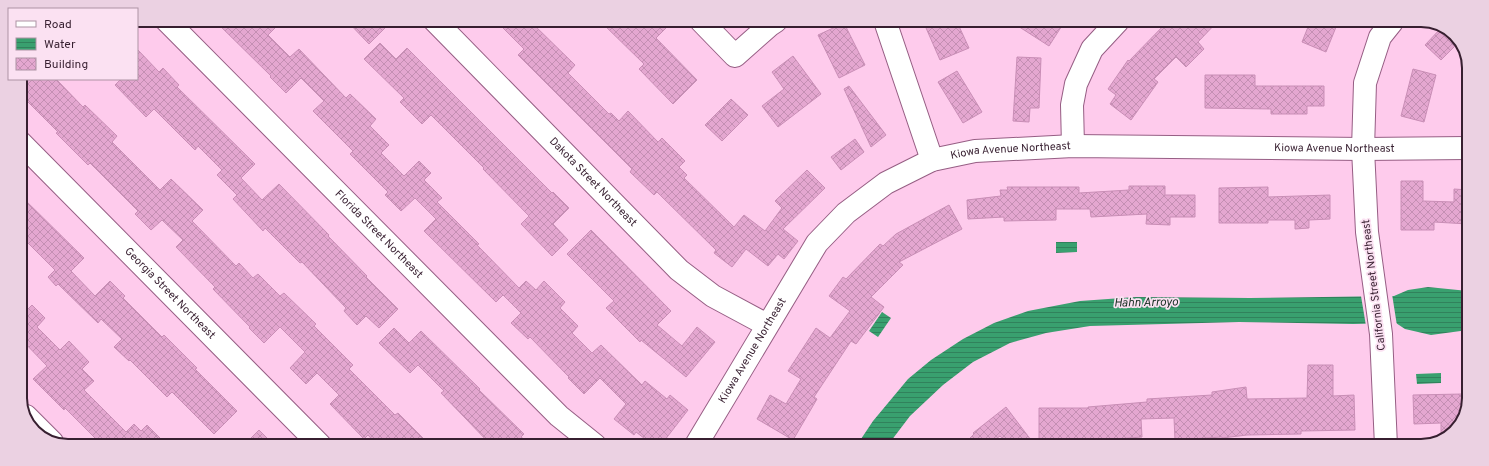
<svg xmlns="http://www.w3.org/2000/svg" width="1489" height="466" viewBox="0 0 1489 466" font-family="Overpass,sans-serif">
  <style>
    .water { fill: url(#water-rules) }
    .pier { fill: #fecbec }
    .building { fill: url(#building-cross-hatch); stroke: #c98eb6 }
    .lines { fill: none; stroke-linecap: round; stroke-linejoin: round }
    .minor-casing { stroke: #965e84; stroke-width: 24 }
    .minor { stroke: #fff; stroke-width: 22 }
    .labels { text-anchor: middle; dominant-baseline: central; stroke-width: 3.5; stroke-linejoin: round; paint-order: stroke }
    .street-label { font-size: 11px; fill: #371f30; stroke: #fbe1f2 }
    .water-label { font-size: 12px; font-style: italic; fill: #182f23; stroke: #fbe1f2 }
    .rim { fill: none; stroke: #371f30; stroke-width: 2 }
  </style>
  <defs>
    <pattern id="water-rules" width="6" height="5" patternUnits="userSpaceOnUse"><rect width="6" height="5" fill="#39a06f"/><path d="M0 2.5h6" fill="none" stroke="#31825c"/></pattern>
    <pattern id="building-cross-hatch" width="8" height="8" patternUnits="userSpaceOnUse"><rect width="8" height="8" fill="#e4a7d0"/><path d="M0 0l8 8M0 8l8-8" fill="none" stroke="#c48fb3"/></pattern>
  </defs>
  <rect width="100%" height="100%" fill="#fecbec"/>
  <g class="water">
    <polygon points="1056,242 1077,242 1077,252 1056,253"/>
    <polygon points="1428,287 1468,291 1468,330 1431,335 1405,329 1396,323 1353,324 1239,322 1090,326 1046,333 1010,343 973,362 943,385 910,416 888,445 857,445 873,421 908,379 931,360 963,339 994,323 1028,311 1080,301 1136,297 1250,298 1394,296 1408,290"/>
    <polygon points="882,312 891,318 878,337 869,331"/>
    <polygon points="1441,373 1441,383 1417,384 1416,374"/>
  </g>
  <polygon class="pier" points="1368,294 1392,294 1397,326 1366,326 1361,296"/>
  <g class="building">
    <polygon points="214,20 283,20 268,35 290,57 299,49 346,98 350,94 376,119 370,126 389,145 381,153 404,176 419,161 431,173 424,180 442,198 437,202 479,244 477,245 519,288 526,281 536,290 544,281 565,302 560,308 578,326 572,333 592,353 601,345 642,385 645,381 667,399 670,395 688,410 661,445 653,445 636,432 634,435 614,419 626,404 600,378 584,394 568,378 569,377 530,337 528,339 511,323 521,313 503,295 496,302 424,231 436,219 415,198 401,211 385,195 388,192 350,154 353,151 313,111 324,101 301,78 286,93 270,77 271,76"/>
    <polygon points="346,20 378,20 385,28 369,44"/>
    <polygon points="496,21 530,21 575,65 568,73 609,114 611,113 619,121 628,111 658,142 662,138 685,161 679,167 687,175 684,178 734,227 744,215 765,231 782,208 775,201 807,170 825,188 783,229 798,241 784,259 778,254 768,266 746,249 732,267 714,253 716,250 657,192 654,195 630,172 632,169 518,55 524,49"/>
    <polygon points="600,21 673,21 656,38 697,80 673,104 639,69 644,64"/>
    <polygon points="923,21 949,21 951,26 958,24 969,48 940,60"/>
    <polygon points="1010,21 1065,21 1049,46"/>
    <polygon points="1168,21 1218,21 1198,42 1204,49 1186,67 1176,57 1154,79 1158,82 1131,120 1110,104 1116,95 1108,89 1128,60 1129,61"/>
    <polygon points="1310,22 1338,22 1326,52 1302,42"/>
    <polygon points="844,23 865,65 839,78 818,35"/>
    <polygon points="1442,27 1459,39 1460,41 1441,60 1425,45"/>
    <polygon points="380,43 396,59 407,48 552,193 553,192 569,208 553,224 568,240 552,256 521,224 529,216 483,169 484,168 431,115 422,124 400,102 404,98 364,59"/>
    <polygon points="137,49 159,72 163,68 179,85 177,87 255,164 241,178 262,200 279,184 329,235 328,236 367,276 366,277 398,309 379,328 366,316 357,325 344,311 346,308 302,262 300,263 265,228 263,231 233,199 237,195 217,175 222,170 198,146 195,150 154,109 146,117 115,85 121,79 137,79"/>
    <polygon points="793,56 821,94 778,127 762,106 784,89 772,72"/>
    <polygon points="1017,57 1041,58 1039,108 1030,108 1029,122 1013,121"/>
    <polygon points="1413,69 1436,75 1424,122 1401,116"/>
    <polygon points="957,71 982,112 963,123 938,82"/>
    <polygon points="1205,75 1255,75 1255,86 1324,86 1324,106 1307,106 1307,114 1271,114 1271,109 1205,108"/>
    <polygon points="20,79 56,79 83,107 85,105 117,136 112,142 160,190 171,179 203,210 192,221 236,266 239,263 253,278 258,274 280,296 284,293 316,324 314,326 353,365 349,369 395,415 398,413 430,445 395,445 388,438 382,445 377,445 368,435 364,439 330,404 339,395 317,373 306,384 290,368 305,352 280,327 264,343 249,328 250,327 213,289 215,287 176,247 183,240 162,220 151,230 135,214 138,211 90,163 88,165 56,133 58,132 20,94"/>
    <polygon points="849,86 886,135 871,147 844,89"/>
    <polygon points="731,99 748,115 722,141 705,125"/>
    <polygon points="855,139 864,152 841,170 831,157"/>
    <polygon points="1401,181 1423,181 1423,201 1454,202 1454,189 1468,190 1468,224 1434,222 1434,230 1401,230"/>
    <polygon points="1129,186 1165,186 1165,195 1195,195 1195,217 1170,217 1170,225 1146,224 1147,214 1091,217 1090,209 1056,209 1056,220 1004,221 1004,217 968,219 967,200 1001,196 1000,190 1008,190 1007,187 1079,187 1079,193 1129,190"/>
    <polygon points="1268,187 1268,197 1330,195 1330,219 1309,220 1309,228 1295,229 1295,220 1268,220 1268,223 1219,223 1219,188"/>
    <polygon points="20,195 84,258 71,271 95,296 110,281 125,296 123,298 162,337 164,335 197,368 195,369 237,411 214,434 172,392 167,397 130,360 129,361 114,347 122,339 101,319 98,323 58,284 56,286 48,277 55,270 20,235"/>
    <polygon points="949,205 962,229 899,262 903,265 871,297 884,307 856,344 851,341 814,397 817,399 793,440 757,419 770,395 786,404 801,379 788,371 816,328 830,338 850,311 829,296 843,277 846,279 880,244 883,246 896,234"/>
    <polygon points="591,230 671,311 657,325 682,346 697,327 715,342 686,377 641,340 640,342 606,308 614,301 567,254"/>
    <polygon points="32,305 45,318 37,327 60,350 69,341 89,362 82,369 94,381 84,390 126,432 134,424 141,431 147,425 166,444 101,444 65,408 64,410 33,379 47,366 20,338 20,317"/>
    <polygon points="394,328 409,343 421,331 480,389 479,390 524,434 521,437 531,445 491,445 441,393 444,391 418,365 410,373 379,343"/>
    <polygon points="1308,365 1333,365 1333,396 1354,395 1355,430 1301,431 1301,434 1247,435 1222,438 1222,437 1175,440 1174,418 1141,419 1142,437 1090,441 1039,441 1039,408 1088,408 1088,407 1147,402 1147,399 1212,395 1212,392 1246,387 1247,399 1307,398"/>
    <polygon points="1462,394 1463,405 1467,404 1467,410 1452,433 1441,433 1441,423 1414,424 1413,395"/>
    <polygon points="1006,407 1031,440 1024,446 1008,445 1000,436 988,445 963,445 974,434 973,433"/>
    <polygon points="259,430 274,445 244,445"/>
  </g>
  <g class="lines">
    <defs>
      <g id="minor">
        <path id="s1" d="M166,20L559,416L595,445"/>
        <path id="s2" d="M434,20L679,270L713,296L767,325"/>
        <polyline points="701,21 735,56 770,25 776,21"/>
        <polyline points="885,21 932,160"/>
        <path id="s3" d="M20,142L320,445"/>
        <polyline points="1073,146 1072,105 1076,84 1092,49 1118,21"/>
        <polyline points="26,416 52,442"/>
        <path id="s4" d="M696,445L817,243L846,213L886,183L932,160L975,151L1073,146L1363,149L1468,148"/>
        <polyline points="1386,446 1381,334 1367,232 1363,149 1365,83 1380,37 1392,22"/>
      </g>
    </defs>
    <use href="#minor" class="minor-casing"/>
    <use href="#minor" class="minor"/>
  </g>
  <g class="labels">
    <g class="street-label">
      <text stroke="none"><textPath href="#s4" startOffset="782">Kiowa Avenue Northeast</textPath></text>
      <text stroke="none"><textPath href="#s4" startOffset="458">Kiowa Avenue Northeast</textPath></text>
      <text stroke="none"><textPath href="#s2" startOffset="227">Dakota Street Northeast</textPath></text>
      <text stroke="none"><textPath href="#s1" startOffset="302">Florida Street Northeast</textPath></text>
      <text transform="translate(1374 285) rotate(-97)">California Street Northeast</text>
      <text stroke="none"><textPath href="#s3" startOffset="213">Georgia Street Northeast</textPath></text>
      <text stroke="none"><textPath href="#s4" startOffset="110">Kiowa Avenue Northeast</textPath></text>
    </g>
    <g class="water-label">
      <text transform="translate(1146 303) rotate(-1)">Hahn Arroyo</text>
    </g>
  </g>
  <path d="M0 0H1489V466H0ZM68 27H1421A41 41 0 0 1 1462 68V398A41 41 0 0 1 1421 439H68A41 41 0 0 1 27 398V68A41 41 0 0 1 68 27Z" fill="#ebd1e2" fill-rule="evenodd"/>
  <path class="rim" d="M68 27H1421A41 41 0 0 1 1462 68V398A41 41 0 0 1 1421 439H68A41 41 0 0 1 27 398V68A41 41 0 0 1 68 27Z"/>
  <rect x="8" y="8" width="130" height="72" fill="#fbe1f2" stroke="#ad93a4"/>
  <rect x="16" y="21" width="20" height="6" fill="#ffffff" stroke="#ad93a4"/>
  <text x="44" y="28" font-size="12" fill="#371f30">Road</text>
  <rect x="16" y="38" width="20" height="12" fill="url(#water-rules)" stroke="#ad93a4"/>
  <text x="44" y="48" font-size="12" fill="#371f30">Water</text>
  <rect x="16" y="58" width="20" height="12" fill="url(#building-cross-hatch)" stroke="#ad93a4"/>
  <text x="44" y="68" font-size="12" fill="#371f30">Building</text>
</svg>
